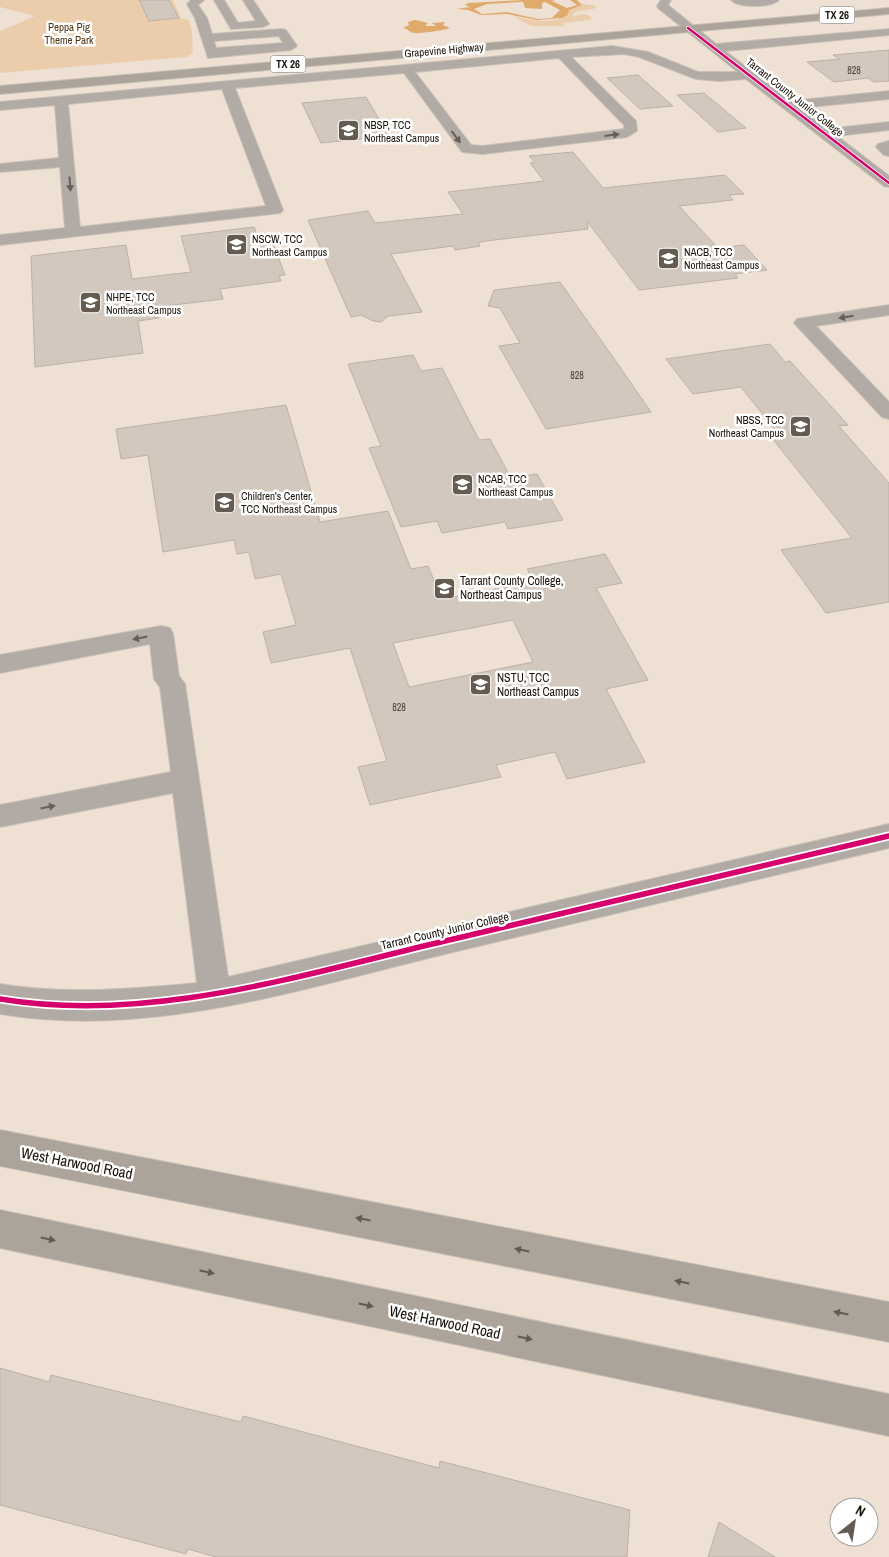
<svg xmlns="http://www.w3.org/2000/svg" width="889" height="1557" viewBox="0 0 889 1557" font-family="'Archivo Narrow',sans-serif">
  <style>
    .green { fill: #eccdab }
    .water { fill: #dfaa6b; fill-rule: evenodd }
    .building { fill: #d2c8bd; stroke: #bbb1a7; fill-rule: evenodd }
    .lines { fill: none; stroke-linecap: round; stroke-linejoin: round }
    .minor-casing { stroke: #cac0b6; stroke-width: 2 }
    .major-casing { stroke: #cac0b6; stroke-width: 2 }
    .minor { fill: #b2aaa4; fill-rule: evenodd }
    .major { fill: #aca39a; fill-rule: evenodd }
    .cycleway-far1-casing { stroke: #fff; stroke-width: 4 }
    .cycleway-casing { stroke: #fff; stroke-width: 9 }
    .cycleway-far1 { stroke: #d6006c; stroke-width: 2.5 }
    .cycleway { stroke: #d6006c; stroke-width: 5.5 }
    .oneway { fill: #665e57 }
    .oneway2 { fill: #635b52 }
    .labels { text-anchor: middle; dominant-baseline: central; stroke-width: 5; stroke-linejoin: round; paint-order: stroke }
    .number-label { font-size: 10px; fill: #494138 }
    .shield { fill: #fff; stroke: #5f5a54; stroke-width: 1 }
    .shield-label { font-size: 11px; font-weight: bold; fill: #1a130a }
    .far-park-label { font-size: 11px; fill: #4f330f; stroke: #fff }
    .far-street-label { font-size: 11px; fill: #1a130a; stroke: #fff }
    .far-poi-label { font-size: 11px; fill: #1a130a; stroke: #fff; text-anchor: start }
    .poi-label { font-size: 12px; fill: #1a130a; stroke: #fff; text-anchor: start }
    .street-label { font-size: 12px; fill: #1a130a; stroke: #fff }
    .near-street-label { font-size: 15px; fill: #1a130a; stroke: #fff }
  </style>
  <rect width="100%" height="100%" fill="#eee1d4"/>
  <g class="green">
    <polygon points="0,0 173,0 181,18 189,20 192,33 193,53 186,57 0,73 0,31 35,16 0,7"/>
    <path d="M582,4L596,6L594,9L578,11L572,14L574,17C579,13 588,13 592,18L590,20L562,23L565,26H531L513,16C528,20 554,25 568,15L569,10Z"/>
  </g>
  <g class="water">
    <path d="M524,0H555L552,1L567,8L577,5L570,0H577L582,5L569,10L568,15L562,18L537,20L507,14L481,15L468,10L457,9L470,7L465,5L468,3ZM523,2L525,8L542,9V3L545,2L560,10L552,18L538,19L507,12L482,14L474,9L487,4Z"/>
    <path d="M415,20L428,23L425,26H436L432,23L445,22L443,25L450,28C446,30 419,34 414,33C409,32 408,29 403,28L409,25L408,22Z"/>
  </g>
  <g class="building">
    <polygon points="139,0 169,0 179,18 149,21"/>
    <polygon points="889,50 889,81 874,82 868,78 834,82 807,62 840,59 833,55"/>
    <polygon points="638,75 673,106 640,109 607,78"/>
    <polygon points="704,93 746,128 718,132 677,95"/>
    <polygon points="366,97 389,136 321,143 302,103"/>
    <polygon points="573,152 603,188 725,175 744,194 729,195 733,200 679,206 718,248 744,245 767,270 735,274 738,278 639,290 587,221 588,229 486,241 478,243 480,246 455,250 453,246 391,254 422,312 388,316 381,322 373,321 361,315 351,317 308,220 368,211 375,223 463,214 448,192 544,181 530,163 535,162 529,156"/>
    <polygon points="254,227 258,237 270,235 285,275 279,276 281,281 220,289 223,299 157,307 159,318 138,321 143,353 35,367 31,256 126,245 132,279 191,272 181,236"/>
    <polygon points="560,282 622,370 651,412 546,429 499,346 520,343 500,308 488,306 494,290"/>
    <polygon points="770,344 785,362 790,361 848,425 839,426 889,483 889,602 826,613 781,550 852,538 767,432 776,431 741,387 693,394 666,359"/>
    <polygon points="413,355 421,371 442,368 479,440 490,439 511,478 537,474 563,520 508,529 505,522 442,533 437,521 401,527 369,448 381,446 348,364"/>
    <path d="M286,405L320,522L388,511L411,569L428,566L442,599L534,582L527,569L605,554L622,583L596,588L648,680L606,689L645,762L567,779L555,752L496,765L501,777L370,805L358,767L387,761L350,648L271,663L263,632L296,625L281,574L255,579L249,552L237,554L234,540L163,552L148,455L121,459L116,429ZM513,620L533,662L409,687L393,643Z"/>
    <polygon points="0,1368 49,1382 51,1375 241,1422 243,1416 439,1468 440,1461 630,1510 627,1557 216,1557 188,1549 186,1554 0,1505"/>
    <polygon points="719,1522 775,1557 708,1557"/>
  </g>
  <g class="lines">
    <defs>
      <g id="minor">
        <path d="M191,0H204L198,5L207,18L212,34L282,29L286,30L297,46L291,50L208,58L195,18L187,4ZM279,36L283,43L216,48L214,41Z"/>
        <polygon points="214,0 224,0 238,23 256,21 243,0 253,0 269,24 263,27 231,29"/>
        <path d="M661,0H671L668,5L716,44L889,29V35L725,51L791,101L889,91V99L800,108L827,129L889,122V130L837,136L889,176V187L884,186L746,79L719,81L696,79L639,57L624,54L571,57L636,121L637,131L627,137L483,154L462,152L404,73L235,88L283,210L280,213L0,245V235L65,228L60,167L0,172V164L59,158L55,105L0,110V102L612,46L648,52L698,72H738L658,8L657,6ZM559,58L624,125V129L483,146L471,145L415,72ZM222,89L266,206L80,227L68,104Z"/>
        <path d="M731,0H779C771,8 739,8 731,0Z"/>
        <polygon points="889,141 889,156 884,155 876,147 878,144"/>
        <polygon points="889,305 889,315 816,326 889,402 889,419 882,417 794,323 797,319 803,318"/>
        <path d="M161,626L170,628L173,634L179,676L185,684L228,977L889,824V848C741,883 593,919 445,954C301,989 149,1039 0,1014V984C65,995 133,989 197,983L173,793L0,827V805L171,772L160,687L154,679L150,644L0,673V655Z"/>
      </g>
      <g id="major">
        <polygon points="889,8 889,14 0,94 0,86"/>
        <polygon points="0,1130 889,1302 889,1342 0,1166"/>
        <polygon points="0,1210 889,1394 889,1436 0,1248"/>
      </g>
    </defs>
    <use href="#minor" class="minor-casing"/>
    <use href="#major" class="major-casing"/>
    <use href="#minor" class="minor"/>
    <use href="#major" class="major"/>
    <defs>
      <polyline id="cycleway-far1" points="688,28 889,183"/>
      <path id="cycleway" d="M0,999C150,1024 300,975 445,941C593,906 741,871 889,836"/>
    </defs>
    <use href="#cycleway-far1" class="cycleway-far1-casing"/>
    <use href="#cycleway" class="cycleway-casing"/>
    <use href="#cycleway-far1" class="cycleway-far1"/>
    <use href="#cycleway" class="cycleway"/>
  </g>
  <defs><path id="oneway-solid" d="M-6-.8H1V-3.2L6.5 0L1 3.2V.8H-6Z" transform="scale(1.25)"/></defs>
  <g class="oneway">
    <use href="#oneway-solid" transform="translate(612 135) rotate(-7)"/>
    <use href="#oneway-solid" transform="translate(456 137) rotate(54)"/>
    <use href="#oneway-solid" transform="translate(70 184) rotate(86)"/>
    <use href="#oneway-solid" transform="translate(846 317) rotate(171)"/>
    <use href="#oneway-solid" transform="translate(140 638) rotate(169)"/>
    <use href="#oneway-solid" transform="translate(48 807) rotate(-11)"/>
  </g>
  <g class="oneway2">
    <use href="#oneway-solid" transform="translate(363 1219) rotate(-169)"/>
    <use href="#oneway-solid" transform="translate(48 1239) rotate(12)"/>
    <use href="#oneway-solid" transform="translate(522 1250) rotate(-169)"/>
    <use href="#oneway-solid" transform="translate(207 1272) rotate(12)"/>
    <use href="#oneway-solid" transform="translate(682 1282) rotate(-169)"/>
    <use href="#oneway-solid" transform="translate(366 1305) rotate(12)"/>
    <use href="#oneway-solid" transform="translate(841 1313) rotate(-169)"/>
    <use href="#oneway-solid" transform="translate(525 1338) rotate(12)"/>
  </g>
  <defs>
    <symbol id="university-square" viewBox="-11 -11 22 22"><rect x="-9" y="-9" width="18" height="18" rx="4" fill="#645b51" stroke="#fff"/><path d="M0-5L7-2L0 1L-7-2ZM-4 1L0 2.5L4 1V4Q0 6-4 4Z" fill="#fff"/></symbol>
  </defs>
  <g fill-rule="evenodd">
    <use href="#university-square" x="336" y="118" width="25" height="25"/>
    <use href="#university-square" x="224" y="232" width="25" height="25"/>
    <use href="#university-square" x="656" y="246" width="25" height="25"/>
    <use href="#university-square" x="78" y="290" width="25" height="25"/>
    <use href="#university-square" x="788" y="414" width="25" height="25"/>
    <use href="#university-square" x="450" y="472" width="25" height="25"/>
    <use href="#university-square" x="212" y="490" width="25" height="25"/>
    <use href="#university-square" x="432" y="576" width="25" height="25"/>
    <use href="#university-square" x="468" y="672" width="25" height="25"/>
  </g>
  <g class="labels">
    <g class="number-label">
      <text x="854" y="70">828</text>
      <text x="577" y="375">828</text>
      <text x="399" y="707">828</text>
    </g>
    <g class="shield">
      <rect x="819.5" y="6.5" width="35" height="17" rx="4"/>
      <rect x="270.5" y="55.5" width="35" height="17" rx="4"/>
    </g>
    <g class="shield-label">
      <text x="837" y="15">TX 26</text>
      <text x="288" y="64">TX 26</text>
    </g>
    <g class="far-park-label">
      <text x="69" y="27">Peppa Pig<tspan x="69" dy="13">Theme Park</tspan></text>
    </g>
    <g class="far-street-label">
      <text transform="translate(444 50) rotate(-5)">Grapevine Highway</text>
      <text transform="translate(795 97) rotate(38)">Tarrant County Junior College</text>
    </g>
    <g class="far-poi-label">
      <text x="364" y="125">NBSP, TCC<tspan x="364" dy="13">Northeast Campus</tspan></text>
      <text x="252" y="239">NSCW, TCC<tspan x="252" dy="13">Northeast Campus</tspan></text>
      <text x="684" y="252">NACB, TCC<tspan x="684" dy="13">Northeast Campus</tspan></text>
      <text x="106" y="297">NHPE, TCC<tspan x="106" dy="13">Northeast Campus</tspan></text>
      <text x="784" y="420" text-anchor="end">NBSS, TCC<tspan x="784" dy="13">Northeast Campus</tspan></text>
      <text x="478" y="479">NCAB, TCC<tspan x="478" dy="13">Northeast Campus</tspan></text>
      <text x="241" y="496">Children's Center,<tspan x="241" dy="13">TCC Northeast Campus</tspan></text>
    </g>
    <g class="poi-label">
      <text x="460" y="581">Tarrant County College,<tspan x="460" dy="14">Northeast Campus</tspan></text>
      <text x="497" y="678">NSTU, TCC<tspan x="497" dy="14">Northeast Campus</tspan></text>
    </g>
    <g class="street-label">
      <text transform="translate(445 931) rotate(-13)">Tarrant County Junior College</text>
    </g>
    <g class="near-street-label">
      <text transform="translate(77 1163) rotate(11)">West Harwood Road</text>
      <text transform="translate(445 1322) rotate(12)">West Harwood Road</text>
    </g>
  </g>
  <g transform="translate(854 1522) rotate(30)"><circle r="24" fill="#ffffff" stroke="#a3a19d"/>
  <path d="M0-4L9 19L0 12L-9 19Z" fill="#645b51"/>
  <text y="-8" font-size="14" font-weight="bold" text-anchor="middle" fill="#1a130a">N</text>
  </g>
</svg>
